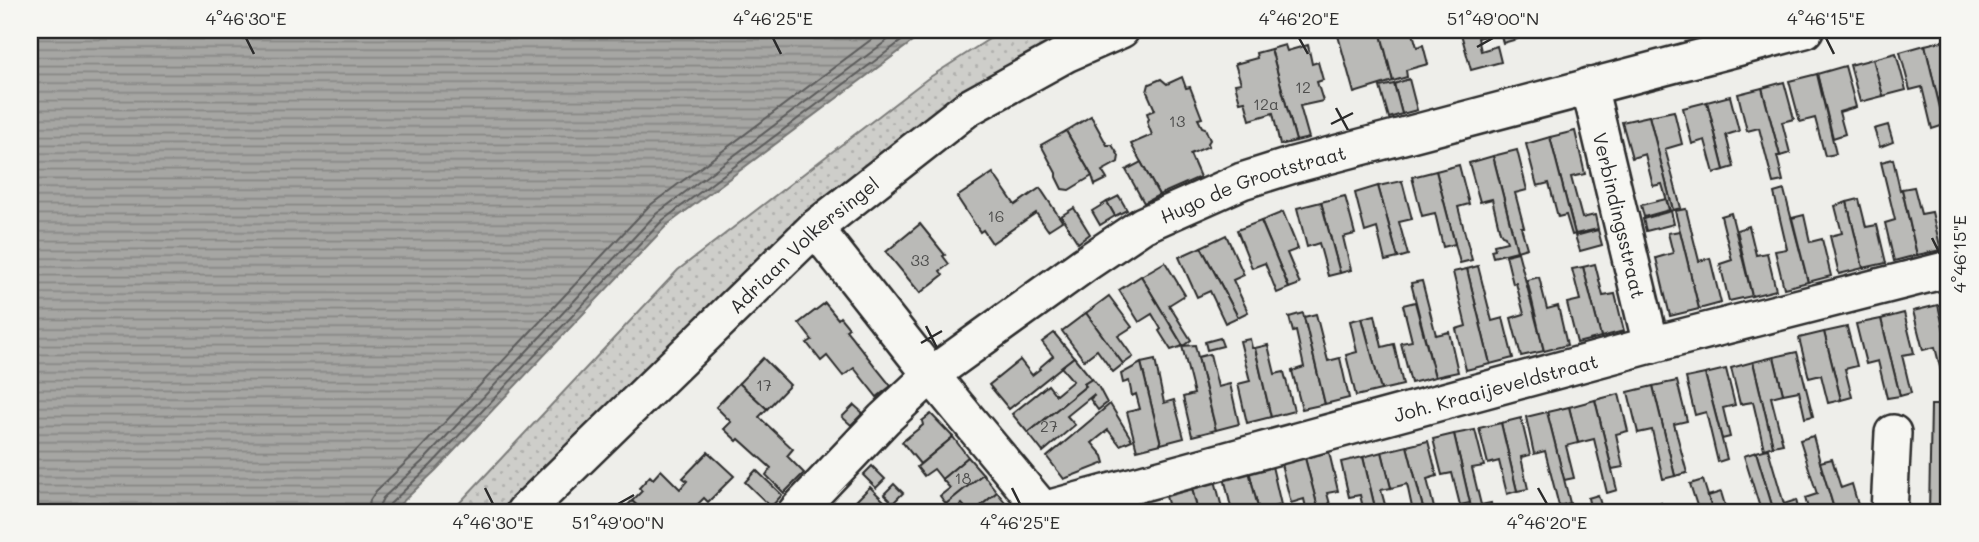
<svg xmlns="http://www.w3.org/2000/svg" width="1979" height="542" viewBox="0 0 1979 542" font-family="Mali,sans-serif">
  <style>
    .grass { fill: url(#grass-dots); stroke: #7c7c7a; stroke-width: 2 }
    .water { fill: url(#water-rules); stroke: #757573; stroke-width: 2 }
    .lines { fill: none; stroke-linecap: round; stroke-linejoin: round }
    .shore { stroke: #5c5c5b; stroke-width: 2 }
    .building { fill: #babab7; stroke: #2b2b2b; stroke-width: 2 }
    .street-casing { stroke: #2b2b2b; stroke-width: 40 }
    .street { stroke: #f6f6f2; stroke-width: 35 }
    .ticks { fill: none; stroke: #2b2b2b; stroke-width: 2.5 }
    .labels { text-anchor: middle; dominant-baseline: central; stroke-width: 6; stroke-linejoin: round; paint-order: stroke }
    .number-label { font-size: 16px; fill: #4f4f4e }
    .street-label { font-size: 19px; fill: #2b2b2b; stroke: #f6f6f2 }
    .neatline { fill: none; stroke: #2b2b2b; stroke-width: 2.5 }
    .ticks-label { font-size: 18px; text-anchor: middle; fill: #2b2b2b }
  </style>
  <defs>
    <pattern id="grass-dots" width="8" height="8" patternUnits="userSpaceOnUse" patternTransform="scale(1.75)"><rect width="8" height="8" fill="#cececa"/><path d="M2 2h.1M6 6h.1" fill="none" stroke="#b1b1ae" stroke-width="1.8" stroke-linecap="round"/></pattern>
    <pattern id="water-rules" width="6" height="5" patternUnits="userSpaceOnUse" patternTransform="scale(1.75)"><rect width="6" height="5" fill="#a6a6a3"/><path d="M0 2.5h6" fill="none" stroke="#878785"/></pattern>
  </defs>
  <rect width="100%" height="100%" fill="#eeeeea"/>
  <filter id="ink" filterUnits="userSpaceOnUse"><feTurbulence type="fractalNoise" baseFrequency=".0143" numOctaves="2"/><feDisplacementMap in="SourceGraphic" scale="14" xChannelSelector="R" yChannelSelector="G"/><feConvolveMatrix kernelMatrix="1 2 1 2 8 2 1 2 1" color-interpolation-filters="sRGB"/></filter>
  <g filter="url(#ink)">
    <polygon class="grass" points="1003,30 1096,30 965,113 520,512 451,512 678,270 927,79"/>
    <polygon class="water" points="30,30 928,30 667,225 436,470 392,512 30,512"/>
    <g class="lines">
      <g class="shore">
        <polyline points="368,512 370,500 376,491 417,452 649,206 884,30"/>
        <polyline points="379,512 380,504 383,498 425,459 656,214 901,30"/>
        <polyline points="387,512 390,504 431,465 663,220 916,30"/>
      </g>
    </g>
    <g class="building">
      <polygon points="1344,30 1380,30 1393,81 1354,93 1337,32"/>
      <polygon points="1380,30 1412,30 1417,47 1423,45 1428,64 1406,70 1407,77 1393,81"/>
      <polygon points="1460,30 1514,30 1517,39 1503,43 1500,32 1478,38 1481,51 1497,46 1501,62 1471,70"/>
      <polygon points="1946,40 1949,53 1949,80 1946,81 1949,94 1949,124 1944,125 1925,45"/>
      <polygon points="1285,45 1287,51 1308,45 1312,64 1318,62 1323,80 1317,82 1323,101 1300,106 1309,138 1296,141 1271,49"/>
      <polygon points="1925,45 1944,125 1932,129 1922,87 1910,90 1900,52"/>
      <polygon points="1271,49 1296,141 1280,145 1273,113 1250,120 1245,101 1240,102 1235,84 1241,83 1235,64 1257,58 1256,53"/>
      <polygon points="1896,53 1906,90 1883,96 1873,59"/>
      <polygon points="1873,59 1883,96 1860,102 1850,65"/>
      <polygon points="1845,66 1856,107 1839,112 1845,134 1833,138 1817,74"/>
      <polygon points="1817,74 1836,154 1825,156 1815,118 1800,122 1789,81"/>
      <polygon points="1182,77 1186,88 1190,87 1202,118 1198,119 1202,127 1205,128 1210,140 1208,143 1209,146 1190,154 1200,177 1159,195 1131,144 1152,135 1147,122 1149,119 1147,113 1155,110 1147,92 1149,84 1161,79 1167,84"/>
      <polygon points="1409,79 1417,110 1402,114 1394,84"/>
      <polygon points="1784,82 1794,119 1782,122 1790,153 1780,156 1762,88"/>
      <polygon points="1394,84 1402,114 1389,118 1380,87"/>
      <polygon points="1762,88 1780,156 1777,156 1783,181 1773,183 1759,128 1747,131 1738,94"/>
      <polygon points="1730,96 1739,131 1726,135 1734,167 1724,170 1707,102"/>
      <polygon points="1707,102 1724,170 1714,173 1705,140 1692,144 1683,108"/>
      <polygon points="1674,111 1682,144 1665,149 1681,208 1673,210 1649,116"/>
      <polygon points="1091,116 1107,145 1112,145 1119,156 1118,162 1102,171 1107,179 1095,185 1092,176 1066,131"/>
      <polygon points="1649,116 1673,210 1670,211 1662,184 1653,186 1645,154 1632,158 1622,122"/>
      <polygon points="1888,125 1893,142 1880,147 1874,129"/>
      <polygon points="1066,131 1092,176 1069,190 1062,189 1056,177 1056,173 1041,145"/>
      <polygon points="1575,131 1585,174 1571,177 1582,218 1595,215 1598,229 1575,234 1550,137"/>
      <polygon points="1550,137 1575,234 1572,235 1566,215 1558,217 1549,183 1537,186 1526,144"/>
      <polygon points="1517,150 1527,190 1515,193 1524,227 1521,227 1527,248 1517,251 1493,156"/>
      <polygon points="1493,156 1517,251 1493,257 1491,250 1495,249 1494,245 1507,242 1505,236 1502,235 1500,232 1492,199 1480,202 1469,163"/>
      <polygon points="1893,159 1900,190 1902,189 1917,255 1894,261 1885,223 1895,220 1881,162"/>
      <polygon points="1949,161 1949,197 1941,163"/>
      <polygon points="1141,162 1159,195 1144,203 1126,170"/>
      <polygon points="1459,165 1469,204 1458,207 1472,260 1460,263 1436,171"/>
      <polygon points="1436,171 1455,244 1443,247 1435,213 1422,216 1412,177"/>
      <polygon points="993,173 1015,205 1040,188 1062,221 1048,230 1036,213 992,243 983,230 980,232 957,197"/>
      <polygon points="1402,181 1412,219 1399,222 1408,255 1398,258 1378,186"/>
      <polygon points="1378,186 1398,258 1385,261 1377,228 1365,232 1355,193"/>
      <polygon points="1914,187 1921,214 1932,212 1941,250 1917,255 1902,189"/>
      <polygon points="1784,190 1808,282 1784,288 1775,251 1787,249 1774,193"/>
      <polygon points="1119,196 1127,210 1115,216 1107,202"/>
      <polygon points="1345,196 1355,234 1343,237 1351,270 1340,273 1321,202"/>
      <polygon points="1666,199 1669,210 1644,217 1641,205"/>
      <polygon points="1859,199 1866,227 1877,225 1886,263 1863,268 1847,202"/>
      <polygon points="1107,202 1115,216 1100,225 1092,211"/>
      <polygon points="1321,202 1340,273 1328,276 1319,243 1307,247 1297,208"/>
      <polygon points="1847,202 1863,268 1839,274 1830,236 1842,233 1835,206"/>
      <polygon points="1074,208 1090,234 1078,243 1061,216"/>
      <polygon points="1949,208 1949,247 1940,210"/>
      <polygon points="1686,209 1699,261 1710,258 1721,303 1699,309 1675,211"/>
      <polygon points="1671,211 1674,224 1646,231 1643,219"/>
      <polygon points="1283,212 1298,249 1287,253 1300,284 1289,288 1261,221"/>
      <polygon points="1731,213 1752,296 1729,301 1720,264 1732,260 1721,216"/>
      <polygon points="1804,215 1810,242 1822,239 1831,276 1808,282 1792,218"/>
      <polygon points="1261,221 1289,288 1277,293 1265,263 1252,268 1237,230"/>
      <polygon points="920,224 945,255 943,256 949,264 940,271 943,275 920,293 886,252"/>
      <polygon points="1749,226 1756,255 1767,253 1776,290 1752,296 1737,230"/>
      <polygon points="1598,230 1602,245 1580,251 1575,236"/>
      <polygon points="1680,231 1699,309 1670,316 1656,258 1673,253 1668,233"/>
      <polygon points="1226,235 1244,275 1233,280 1248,312 1238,317 1201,247"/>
      <polygon points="1201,247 1238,317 1225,323 1210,291 1197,297 1179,257"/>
      <polygon points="1518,252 1544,351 1521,356 1511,318 1524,314 1516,283 1513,284 1506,255"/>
      <polygon points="1165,262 1185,295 1169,305 1191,340 1183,346 1141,276"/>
      <polygon points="1595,264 1603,296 1615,294 1624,331 1601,337 1583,267"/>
      <polygon points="1478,266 1492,321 1503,318 1513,358 1490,364 1467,269"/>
      <polygon points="1583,267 1601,337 1577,343 1567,303 1580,300 1572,269"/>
      <polygon points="1467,269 1490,364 1466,370 1456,329 1466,326 1453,272"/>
      <polygon points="1141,276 1183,346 1171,350 1159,331 1161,329 1152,314 1139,322 1119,290"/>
      <polygon points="1539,277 1547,309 1558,306 1567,345 1544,351 1527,280"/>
      <polygon points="1422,281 1436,335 1449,332 1458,372 1435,377 1411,283"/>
      <polygon points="1109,296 1132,327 1118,336 1133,357 1123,364 1086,313"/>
      <polygon points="1415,302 1435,377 1411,383 1401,343 1412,341 1403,305"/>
      <polygon points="1949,302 1949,352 1938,305"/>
      <polygon points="825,303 838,319 840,317 849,328 846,330 891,386 877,397 854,368 843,376 827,356 821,361 807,343 812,340 799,323"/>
      <polygon points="1938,305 1949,352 1949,373 1942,375 1935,347 1923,350 1913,311"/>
      <polygon points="1086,313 1123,364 1113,372 1097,350 1084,360 1062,331"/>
      <polygon points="1303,313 1325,404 1302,409 1292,371 1304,367 1296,331 1293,332 1289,317"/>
      <polygon points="1904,313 1914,353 1902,355 1911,393 1900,396 1881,319"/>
      <polygon points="1316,314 1328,361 1340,358 1349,398 1325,404 1304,317"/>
      <polygon points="1375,315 1382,347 1394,344 1403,385 1381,390 1362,318"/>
      <polygon points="1362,318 1381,390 1356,396 1346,355 1357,352 1350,321"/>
      <polygon points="1881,319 1900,396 1887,398 1878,361 1866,364 1856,324"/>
      <polygon points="1847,327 1857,366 1845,369 1852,397 1841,400 1824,332"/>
      <polygon points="1824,332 1841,400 1828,403 1821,375 1809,378 1799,338"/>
      <polygon points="1054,333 1074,357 1009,409 989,385 1020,360 1032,375 1040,369 1039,368 1053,356 1042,342"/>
      <polygon points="1220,338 1223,346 1207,350 1205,342"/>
      <polygon points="1250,339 1252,348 1255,348 1271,417 1247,423 1238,384 1250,381 1240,341"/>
      <polygon points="1195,345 1216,430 1192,436 1183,397 1194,394 1182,346"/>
      <polygon points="1268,345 1275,374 1284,372 1294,411 1271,417 1255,348"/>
      <polygon points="1797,352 1813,416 1805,418 1799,391 1783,394 1774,357"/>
      <polygon points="1210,354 1218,387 1230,384 1239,424 1216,430 1198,357"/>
      <polygon points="1074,357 1092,379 1084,384 1086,386 1028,433 1012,414 1048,385 1056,395 1073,381 1061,367"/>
      <polygon points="1774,357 1783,394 1771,397 1783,444 1773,446 1753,362"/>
      <polygon points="763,358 790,385 767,409 739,383"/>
      <polygon points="1155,360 1164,403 1174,400 1184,438 1161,444 1141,363"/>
      <polygon points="1753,362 1773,446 1764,449 1753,402 1740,404 1731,368"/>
      <polygon points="1141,363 1161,444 1137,450 1127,412 1140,409 1136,394 1132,396 1129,381 1123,383 1121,374"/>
      <polygon points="1726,369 1735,405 1723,408 1730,437 1722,439 1705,374"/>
      <polygon points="1705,374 1727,459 1718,462 1706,412 1695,415 1686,378"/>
      <polygon points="1092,379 1098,386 1107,403 1098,410 1090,399 1094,396 1093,395 1067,416 1075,425 1043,452 1028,433 1086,386 1084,384"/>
      <polygon points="1677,381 1687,421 1674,424 1687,473 1675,476 1653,386"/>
      <polygon points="739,383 767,409 759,417 793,449 787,456 804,473 784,493 766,475 771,468 739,439 737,441 724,429 731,422 716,407"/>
      <polygon points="1653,386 1675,476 1663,479 1652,430 1638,433 1628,392"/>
      <polygon points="1619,394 1628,431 1616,434 1623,467 1612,469 1595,400"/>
      <polygon points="1595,400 1617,490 1607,493 1594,439 1578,443 1569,407"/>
      <polygon points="1110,404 1132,440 1120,445 1108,430 1092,443 1103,456 1105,463 1064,479 1047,457"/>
      <polygon points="854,405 863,413 851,425 842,417"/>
      <polygon points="1931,405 1949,405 1949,512 1929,512"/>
      <polygon points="1569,407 1578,443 1566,446 1574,478 1564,480 1547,412"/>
      <polygon points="1547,412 1570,503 1559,506 1545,451 1534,454 1526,417"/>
      <polygon points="931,414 953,437 920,464 902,442 923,425 922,421"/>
      <polygon points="1521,418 1530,455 1521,457 1528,489 1517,491 1501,423"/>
      <polygon points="1501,423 1517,491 1507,494 1499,461 1488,464 1479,428"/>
      <polygon points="1475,430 1484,466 1472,468 1481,505 1491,503 1493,512 1472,512 1454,434"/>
      <polygon points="1454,434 1470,503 1460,505 1452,473 1442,475 1433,439"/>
      <polygon points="1813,436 1820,462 1835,512 1809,512 1805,498 1817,494 1800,440"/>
      <polygon points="953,437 968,457 942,479 934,469 924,476 917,467"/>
      <polygon points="1428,441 1437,476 1427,479 1435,512 1424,512 1407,446"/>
      <polygon points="1407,446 1424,512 1413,512 1407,484 1391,488 1382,452"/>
      <polygon points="1768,449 1784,504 1796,500 1799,512 1774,512 1756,452"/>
      <polygon points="708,452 734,476 708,502 704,498 690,512 644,512 632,501 642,491 639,488 650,476 653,479 661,470 680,489 687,481 683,478"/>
      <polygon points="1329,452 1338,491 1327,493 1332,512 1319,512 1305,458"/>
      <polygon points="1382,452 1391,488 1381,490 1387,512 1376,512 1363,457"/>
      <polygon points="1756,452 1774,512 1757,512 1761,511 1744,456"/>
      <polygon points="968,457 983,474 946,504 940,496 950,488 942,479"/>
      <polygon points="1363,457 1376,512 1364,512 1360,495 1349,497 1341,462"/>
      <polygon points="1305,458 1319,512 1307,512 1304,499 1291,503 1281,464"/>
      <polygon points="1832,459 1841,488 1852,484 1860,512 1835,512 1820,462"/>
      <polygon points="872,466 885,479 876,488 863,475"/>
      <polygon points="1272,466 1281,505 1269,508 1270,512 1259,512 1249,471"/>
      <polygon points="756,470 782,495 771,507 745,482"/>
      <polygon points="1249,471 1259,512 1232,512 1224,477"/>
      <polygon points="983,474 997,492 974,512 969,512 962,504 953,512 946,504"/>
      <polygon points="1215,480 1223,512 1198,512 1191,485"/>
      <polygon points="1703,480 1713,512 1699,512 1690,484"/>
      <polygon points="894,484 903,493 893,503 884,494"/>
      <polygon points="1191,485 1198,512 1170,512 1165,492"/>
      <polygon points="870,487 895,512 861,512 853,504"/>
      <polygon points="997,492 1013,512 974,512"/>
      <polygon points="1721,492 1727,512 1713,512 1708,496"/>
      <polygon points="1598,495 1603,512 1591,512 1588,498"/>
      <polygon points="632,501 644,512 615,512 622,505 625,508"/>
      <polygon points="1661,503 1664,512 1653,512 1651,505"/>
    </g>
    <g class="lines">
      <defs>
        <g id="street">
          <path id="s1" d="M1589,86L1651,345"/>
          <polyline points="815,228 931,375 1043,510 1043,512"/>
          <path id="s2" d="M1043,510L1651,345L1949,269"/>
          <path id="s3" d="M524,512L815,228L968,108L1066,54L1121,30"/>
          <path id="s4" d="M796,512L884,419L931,375L1085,264L1143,225L1242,181L1293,165L1805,30"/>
          <polyline points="1889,512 1893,433"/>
        </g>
      </defs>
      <use href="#street" class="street-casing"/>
      <use href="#street" class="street"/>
    </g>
  </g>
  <path class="ticks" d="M246,38L254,54M773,38L781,54M1299,38L1308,54M1826,38L1834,54M1477,47L1493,38M1336,108L1348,130M1331,124L1353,113M1932,238L1940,254M926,326L937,348M921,343L942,331M485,488L493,504M1012,488L1020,504M1538,488L1547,504M618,504L634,495"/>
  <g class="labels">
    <g class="number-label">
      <text x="1303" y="86">12</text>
      <text x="1266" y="103">12a</text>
      <text x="1177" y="120">13</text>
      <text x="996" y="215">16</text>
      <text x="920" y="259">33</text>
      <text x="764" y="384">17</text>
      <text x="1049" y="425">27</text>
      <text x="963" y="477">18</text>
    </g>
    <g class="street-label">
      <text stroke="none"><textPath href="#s4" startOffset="570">Hugo de Grootstraat</textPath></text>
      <text stroke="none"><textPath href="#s1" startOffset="133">Verbindingsstraat</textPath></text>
      <text stroke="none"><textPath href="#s3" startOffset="387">Adriaan Volkersingel</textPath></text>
      <text stroke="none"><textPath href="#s2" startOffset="469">Joh. Kraaijeveldstraat</textPath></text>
    </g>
  </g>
  <rect width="1979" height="542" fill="none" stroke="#f6f6f2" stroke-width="77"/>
  <rect x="38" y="38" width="1902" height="466" class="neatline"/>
  <g class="ticks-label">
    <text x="246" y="25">4°46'30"E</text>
    <text x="773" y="25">4°46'25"E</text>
    <text x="1299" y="25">4°46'20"E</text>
    <text x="1493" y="25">51°49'00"N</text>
    <text x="1826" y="25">4°46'15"E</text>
    <text transform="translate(1960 254) rotate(-90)" y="6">4°46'15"E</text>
    <text x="493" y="529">4°46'30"E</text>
    <text x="618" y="529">51°49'00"N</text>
    <text x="1020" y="529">4°46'25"E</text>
    <text x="1547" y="529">4°46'20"E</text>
  </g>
</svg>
